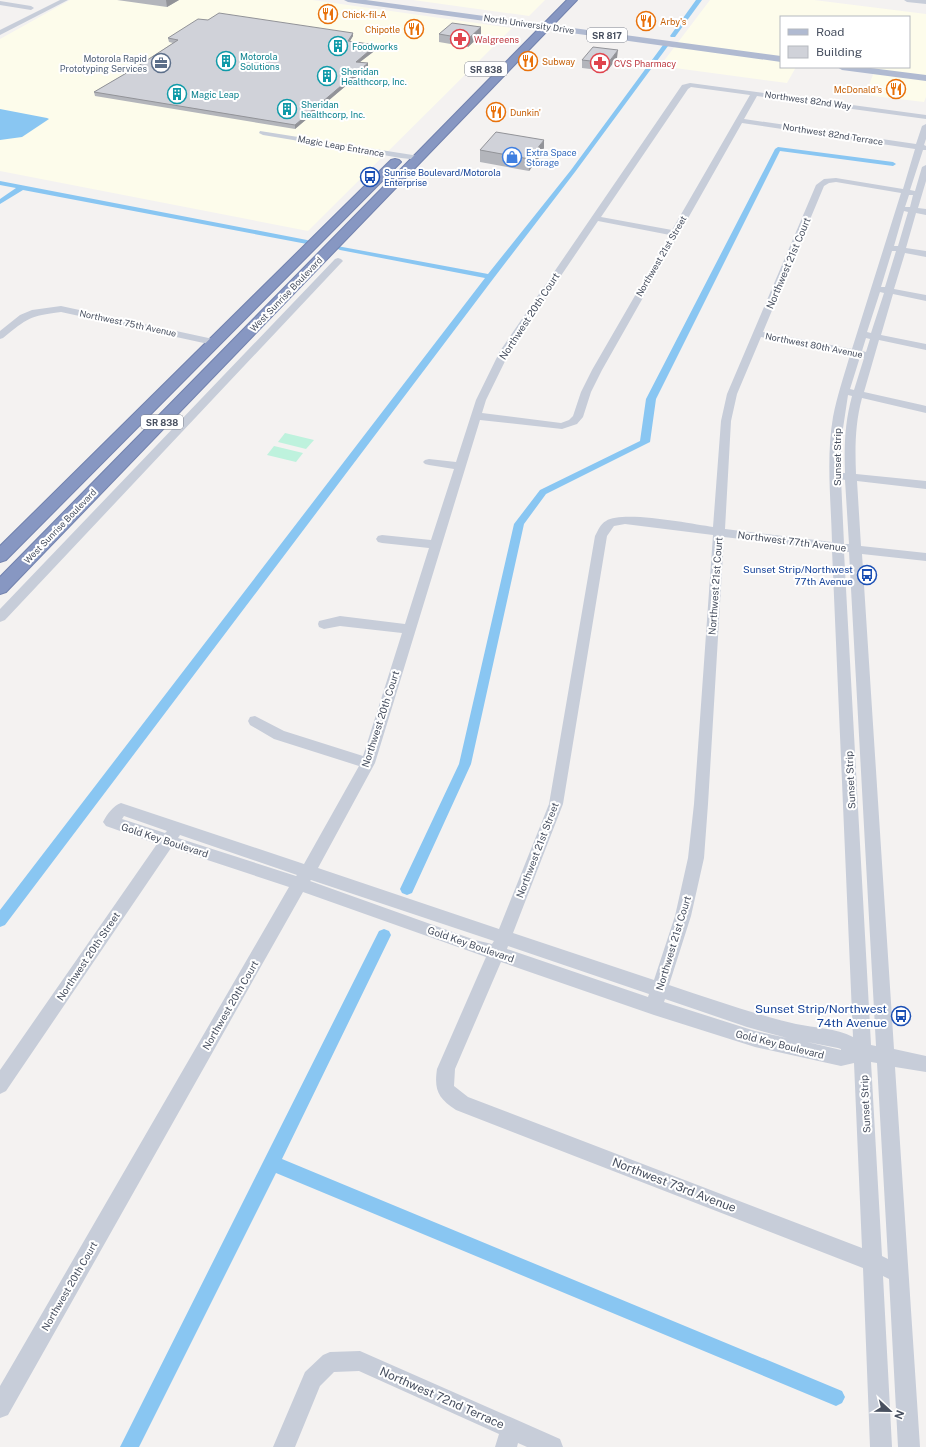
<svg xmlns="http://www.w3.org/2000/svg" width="926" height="1447" viewBox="0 0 926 1447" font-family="'Public Sans',sans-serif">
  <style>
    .commercial { fill: #fdfceb }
    .green { fill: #bef2dd }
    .water { fill: #89c6f2 }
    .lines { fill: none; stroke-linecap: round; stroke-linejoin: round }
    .canal { fill: #89c6f2; fill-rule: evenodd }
    .highway-casing { stroke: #7282ae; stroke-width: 2 }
    .minor { fill: #c7cdd9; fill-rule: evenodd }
    .major { fill: #b0bad1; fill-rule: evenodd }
    .highway { fill: #8797c2; fill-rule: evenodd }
    .wall { fill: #b3b5bb }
    .shaded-wall { fill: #929398 }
    .building { fill: #d0d2d9; stroke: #929398 }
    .labels { text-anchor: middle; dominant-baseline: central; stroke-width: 4; stroke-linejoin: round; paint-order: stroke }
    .far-food-label { font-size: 9px; fill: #c56008; stroke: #fff; text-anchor: start }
    .far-street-label { font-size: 9px; fill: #485060; stroke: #fff }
    .shield { fill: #fff; stroke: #7f8490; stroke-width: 1 }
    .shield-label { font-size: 9px; font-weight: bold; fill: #485060 }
    .far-health-label { font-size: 9px; fill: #be3a42; stroke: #fff; text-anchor: start }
    .far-culture-label { font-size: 9px; fill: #0d838f; stroke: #fff; text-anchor: start }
    .far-service-label { font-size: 9px; fill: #4e5e75; stroke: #fff; text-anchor: end }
    .far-shop-label { font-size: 9px; fill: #366cbe; stroke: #fff; text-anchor: start }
    .far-transit-label { font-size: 9px; fill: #164399; stroke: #fff; text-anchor: start }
    .street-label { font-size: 10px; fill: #485060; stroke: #fff }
    .transit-label { font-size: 10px; fill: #164399; stroke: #fff; text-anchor: end }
    .near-transit-label { font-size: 12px; fill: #164399; stroke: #fff; text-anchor: end }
    .near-street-label { font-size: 12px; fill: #485060; stroke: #fff }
  </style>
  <rect width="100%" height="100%" fill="#f4f2f1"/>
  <g class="commercial">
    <polygon points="70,0 312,0 512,28 308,231 0,171 0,39"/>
    <polygon points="413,0 545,0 529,16"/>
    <polygon points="710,0 814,0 926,14 926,97 924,102 865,95 876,67 909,67 909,17 781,17 781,67 796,67 787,83 660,66"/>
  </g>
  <g class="green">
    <polygon points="285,433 314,440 306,449 278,442"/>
    <polygon points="274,446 303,453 296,462 267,455"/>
  </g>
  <polygon class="water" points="0,109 47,118 49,119 22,137 0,140"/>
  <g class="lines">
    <g class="canal">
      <polygon points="696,0 702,0 675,37 671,37 670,36"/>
      <polygon points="665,44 668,46 575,172 493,279 5,925 0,927 0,910 485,278 340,250 336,248 337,246 488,274 571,170 663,45"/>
      <polygon points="778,147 893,162 896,164 893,166 780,151 656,399 650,442 546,494 524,524 471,764 412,893 407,895 402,893 400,889 459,764 514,524 540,490 640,441 646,399 775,149"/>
      <polygon points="0,181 307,240 311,242 307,244 23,190 0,204 0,199 16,188 0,185"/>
      <polygon points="384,929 389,931 391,935 282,1159 842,1391 845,1397 842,1403 836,1406 276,1173 139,1447 120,1447 379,931"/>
    </g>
    <defs>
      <g id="highway">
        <polygon points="567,0 577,0 6,592 0,594 0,577"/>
        <polygon points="395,159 399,160 401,162 399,164 6,560 0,562 0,546 391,160"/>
      </g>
    </defs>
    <use href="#highway" class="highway-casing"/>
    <g class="minor">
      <polygon points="60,0 68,0 0,35 0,30"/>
      <polygon points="904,0 926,0 926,4 907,2"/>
      <polygon points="0,1 31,6 34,8 31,10 0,5"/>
      <path d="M690,83L926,115V119L757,96L744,119L916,144L922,126L926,124V139L924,145L926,146V150H923L910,190L915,191L922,167L926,165V181L918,208L926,209V215L916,213L906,248L926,251V257L905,253L894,289L926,295V301L893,294L881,335L926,344V350L879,340L864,392L922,405L926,406V413L862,398C855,424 855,448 856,474L926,481V489L857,481L861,546L926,553V561L862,554L894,1049L926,1056V1072L895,1067L920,1447H898L889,1279L883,1276L892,1447H870L863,1268L456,1110C438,1098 434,1090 437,1069L486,957L303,892L8,1415L0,1418V1386L289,887L171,848L6,1091L0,1094V1070L157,844L106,826L103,822C107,814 113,806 121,803L304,864L359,766L274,739L250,725L248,721L250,717L255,716L284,731L363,756L402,633L340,626L324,629L319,627L318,624L319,621L340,616L405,624L429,548L382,543L378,542L376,539L378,536L382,535L431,540L454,469L429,465L425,464L423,462L425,460L429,459L456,462L476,400L500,351L682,85ZM691,87L750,95L672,230L601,217L688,89ZM742,123L915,149L903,189L836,178L824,179L816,185L727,394L721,421L713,527C691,524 623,510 606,521C600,524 598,531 595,536L549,804L499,929L318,868L375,763L480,420L562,429L577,424L583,417L591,392L602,370ZM836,182L901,193L852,349L763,332L824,186L829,183ZM909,195H913L910,207H905ZM904,211L908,212L898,246H894ZM598,221L670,235L592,370L581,392L573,416L569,420L561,423L482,413L486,400L510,351ZM892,251H896L885,287H881ZM880,292L884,293L871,333L867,332ZM761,337L850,355C844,376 837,396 833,417C826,458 831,501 832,542L725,529L731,421L737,394ZM866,338L870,339L866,352L862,351ZM860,357L864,358L854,390L850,389ZM848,395L852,396C845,422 844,445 845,473H841L842,435ZM841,479L845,480L849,544H844ZM625,524L713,535L694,804L688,858L675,916L654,980L513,933L563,804L607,536L614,526ZM724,537L832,550L853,1037C836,1028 815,1028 796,1024C753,1014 711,999 669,985L691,916L704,858L708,804ZM844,552H849L876,1046L871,1045ZM124,816L167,831L165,833L122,819ZM180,835L297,875L296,876L178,838ZM311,880L494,941L492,944L475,940L310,881ZM508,946L649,994L648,997L507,949ZM501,962L654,1015L755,1047L841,1066L854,1063L862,1248L468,1097L454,1086L455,1069ZM665,999L747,1027L787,1038L755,1031L664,1002ZM807,1042L838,1048L841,1049V1050ZM871,1062L877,1063L888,1259L882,1256Z"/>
      <polygon points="260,131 419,156 423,158 419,160 401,158 263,135 259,133"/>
      <polygon points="338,258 341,259 343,261 341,263 5,620 0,622 0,609 335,259"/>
      <path d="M61,306L213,339L218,342L213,345L61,312C29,316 28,318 3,338L0,339V331L20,315L32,310Z"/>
      <polygon points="360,1351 560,1439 563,1447 527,1447 518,1443 517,1447 495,1447 499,1434 359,1371 334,1372 320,1386 295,1447 273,1447 305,1372 323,1355 330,1352"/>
    </g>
    <g class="major">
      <polygon points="344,0 366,0 781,56 781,62 348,2"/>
      <polygon points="837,67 863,67 926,75 926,81 842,70"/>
    </g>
    <use href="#highway" class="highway"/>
  </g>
  <g class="wall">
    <polygon points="117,0 179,0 167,7"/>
    <polygon points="208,20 353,33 353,36 350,41 376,45 377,49 360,62 368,67 295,129 95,96 94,92 135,68 173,43 169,42 168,38"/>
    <polygon points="481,27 481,35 468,47 439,42 439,34"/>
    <polygon points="617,58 607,71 582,68 582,60"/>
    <polygon points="480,150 544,151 529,171 480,162"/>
  </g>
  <g class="shaded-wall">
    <polygon points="166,0 179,0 167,7"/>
    <polygon points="481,27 481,35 468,47 468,39"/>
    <polygon points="353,33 353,36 348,44 348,41"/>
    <polygon points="376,45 377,49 356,65 356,62"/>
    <polygon points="618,50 617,58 607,71 608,63"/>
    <polygon points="368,63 368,67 295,129 295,125"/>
    <polygon points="544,140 544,151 529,171 529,159"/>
  </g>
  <g class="building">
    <polygon points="219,13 353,33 348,41 376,45 356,62 368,63 295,125 94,92 135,68 178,40 168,38 198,19 208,20"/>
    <polygon points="452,23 481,27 468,39 439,34"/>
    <polygon points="593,47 618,50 608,63 582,60"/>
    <polygon points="496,132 544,140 529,159 480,150"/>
  </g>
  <defs>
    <symbol id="restaurant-ring" viewBox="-11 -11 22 22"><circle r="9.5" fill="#fff" stroke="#e8710a" stroke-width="1.5"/><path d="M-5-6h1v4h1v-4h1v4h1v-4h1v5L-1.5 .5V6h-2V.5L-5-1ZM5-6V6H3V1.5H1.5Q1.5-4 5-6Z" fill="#e8710a"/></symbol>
    <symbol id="pharmacy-ring" viewBox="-11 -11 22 22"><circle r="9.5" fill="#fff" stroke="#e0444e" stroke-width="1.5"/><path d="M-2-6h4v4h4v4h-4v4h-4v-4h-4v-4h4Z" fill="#e0444e"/></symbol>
    <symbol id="building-ring" viewBox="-11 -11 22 22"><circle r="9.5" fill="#fff" stroke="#0f9aa8" stroke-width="1.5"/><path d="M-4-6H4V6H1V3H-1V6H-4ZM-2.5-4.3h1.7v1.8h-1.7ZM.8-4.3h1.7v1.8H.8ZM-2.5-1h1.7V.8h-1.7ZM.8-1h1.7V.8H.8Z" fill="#0f9aa8"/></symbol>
    <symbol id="office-ring" viewBox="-11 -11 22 22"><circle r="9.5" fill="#fff" stroke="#5c6f8a" stroke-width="1.5"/><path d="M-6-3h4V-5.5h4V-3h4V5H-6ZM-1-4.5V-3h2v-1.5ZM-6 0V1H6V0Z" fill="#5c6f8a"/></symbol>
    <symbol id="shop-ring" viewBox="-11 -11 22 22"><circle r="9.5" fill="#fff" stroke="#3f7fe0" stroke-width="1.5"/><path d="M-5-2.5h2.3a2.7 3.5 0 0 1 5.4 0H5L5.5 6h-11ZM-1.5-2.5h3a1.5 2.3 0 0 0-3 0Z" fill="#3f7fe0"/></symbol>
    <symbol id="bus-ring" viewBox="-11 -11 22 22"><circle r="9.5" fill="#fff" stroke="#1a4fb4" stroke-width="1.5"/><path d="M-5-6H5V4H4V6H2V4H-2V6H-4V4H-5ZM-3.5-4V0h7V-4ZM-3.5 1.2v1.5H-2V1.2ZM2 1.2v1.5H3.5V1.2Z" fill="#1a4fb4"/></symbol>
  </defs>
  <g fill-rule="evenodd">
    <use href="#restaurant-ring" x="317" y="3" width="22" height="22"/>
    <use href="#restaurant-ring" x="635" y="10" width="22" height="22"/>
    <use href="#restaurant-ring" x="403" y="18" width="22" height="22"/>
    <use href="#pharmacy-ring" x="449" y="28" width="22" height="22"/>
    <use href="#building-ring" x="327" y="35" width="22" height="22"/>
    <use href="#building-ring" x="215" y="50" width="22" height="22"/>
    <use href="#restaurant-ring" x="517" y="50" width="22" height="22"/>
    <use href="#office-ring" x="150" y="52" width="22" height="22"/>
    <use href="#pharmacy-ring" x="589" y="52" width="22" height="22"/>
    <use href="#building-ring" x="316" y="65" width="22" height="22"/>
    <use href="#restaurant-ring" x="885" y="78" width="22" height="22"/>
    <use href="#building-ring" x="166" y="83" width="22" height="22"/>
    <use href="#building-ring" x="276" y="98" width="22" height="22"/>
    <use href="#restaurant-ring" x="485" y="101" width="22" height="22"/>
    <use href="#shop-ring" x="501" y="146" width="22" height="22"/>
    <use href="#bus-ring" x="359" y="166" width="22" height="22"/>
    <use href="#bus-ring" x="856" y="564" width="22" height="22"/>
    <use href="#bus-ring" x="890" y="1005" width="22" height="22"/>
  </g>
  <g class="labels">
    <g class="far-food-label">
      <text x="342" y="14">Chick-fil-A</text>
      <text x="660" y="21">Arby's</text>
      <text x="400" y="29" text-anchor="end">Chipotle</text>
      <text x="542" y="61">Subway</text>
      <text x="882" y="89" text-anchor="end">McDonald's</text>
      <text x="510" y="112">Dunkin'</text>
    </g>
    <g class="far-street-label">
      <text transform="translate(529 24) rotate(8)">North University Drive</text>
      <text transform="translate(808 100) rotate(8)">Northwest 82nd Way</text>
      <text transform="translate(833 134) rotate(9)">Northwest 82nd Terrace</text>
      <text transform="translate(341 146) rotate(10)">Magic Leap Entrance</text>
      <text transform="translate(661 256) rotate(-60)">Northwest 21st Street</text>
      <text transform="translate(286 294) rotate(-46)">West Sunrise Boulevard</text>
      <text transform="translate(128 323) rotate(12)">Northwest 75th Avenue</text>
      <text transform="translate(814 345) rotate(11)">Northwest 80th Avenue</text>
      <text transform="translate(60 526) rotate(-46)">West Sunrise Boulevard</text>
    </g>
    <g class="shield">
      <rect x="587" y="28" width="40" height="14" rx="3"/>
      <rect x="465" y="62" width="42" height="14" rx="3"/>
      <rect x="141" y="415" width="42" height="14" rx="3"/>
    </g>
    <g class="shield-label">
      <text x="607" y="35">SR 817</text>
      <text x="486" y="69">SR 838</text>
      <text x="162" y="422">SR 838</text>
    </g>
    <g class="far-health-label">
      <text x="474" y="39">Walgreens</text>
      <text x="614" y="63">CVS Pharmacy</text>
    </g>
    <g class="far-culture-label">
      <text x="352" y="46">Foodworks</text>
      <text x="240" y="56">Motorola<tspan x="240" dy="10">Solutions</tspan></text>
      <text x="341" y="71">Sheridan<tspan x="341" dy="10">Healthcorp, Inc.</tspan></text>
      <text x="191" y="94">Magic Leap</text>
      <text x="301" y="104">Sheridan<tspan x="301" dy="10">healthcorp, Inc.</tspan></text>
    </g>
    <g class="far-service-label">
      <text x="147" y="58">Motorola Rapid<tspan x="147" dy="10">Prototyping Services</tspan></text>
    </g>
    <g class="far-shop-label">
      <text x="526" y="152">Extra Space<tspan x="526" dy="10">Storage</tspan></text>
    </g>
    <g class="far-transit-label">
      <text x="384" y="172">Sunrise Boulevard/Motorola<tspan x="384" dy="10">Enterprise</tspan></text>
    </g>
    <g class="street-label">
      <text transform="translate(788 263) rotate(-67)">Northwest 21st Court</text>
      <text transform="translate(529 316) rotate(-57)">Northwest 20th Court</text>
      <text transform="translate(837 457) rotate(-90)">Sunset Strip</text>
      <text transform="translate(792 541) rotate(7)">Northwest 77th Avenue</text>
      <text transform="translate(715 586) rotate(-86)">Northwest 21st Court</text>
      <text transform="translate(380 719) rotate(-72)">Northwest 20th Court</text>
      <text transform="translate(850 780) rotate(-93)">Sunset Strip</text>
      <text transform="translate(165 840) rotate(18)">Gold Key Boulevard</text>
      <text transform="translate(537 850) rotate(-69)">Northwest 21st Street</text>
      <text transform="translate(673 943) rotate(-73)">Northwest 21st Court</text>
      <text transform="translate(471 944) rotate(19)">Gold Key Boulevard</text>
      <text transform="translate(88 956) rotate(-56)">Northwest 20th Street</text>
      <text transform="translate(230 1005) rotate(-60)">Northwest 20th Court</text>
      <text transform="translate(780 1044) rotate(14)">Gold Key Boulevard</text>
      <text transform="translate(865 1104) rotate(-93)">Sunset Strip</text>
      <text transform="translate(69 1286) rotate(-60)">Northwest 20th Court</text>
    </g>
    <g class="transit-label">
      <text x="853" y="569">Sunset Strip/Northwest<tspan x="853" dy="12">77th Avenue</tspan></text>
    </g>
    <g class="near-transit-label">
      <text x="887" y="1009">Sunset Strip/Northwest<tspan x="887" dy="14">74th Avenue</tspan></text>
    </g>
    <g class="near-street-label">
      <text transform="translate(674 1185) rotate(21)">Northwest 73rd Avenue</text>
      <text transform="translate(442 1398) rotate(24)">Northwest 72nd Terrace</text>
    </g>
  </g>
  <rect x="780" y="16" width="130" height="52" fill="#ffffff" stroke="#b6b9bf"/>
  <rect x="788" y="29" width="20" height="6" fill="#b0bad1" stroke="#b6b9bf"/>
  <text x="816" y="36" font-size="12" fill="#485060">Road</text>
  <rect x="788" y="46" width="20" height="12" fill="#d0d2d9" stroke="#b6b9bf"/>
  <text x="816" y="56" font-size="12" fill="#485060">Building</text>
  <g transform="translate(890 1411) rotate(112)" stroke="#ffffff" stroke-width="3" paint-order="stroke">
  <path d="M0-3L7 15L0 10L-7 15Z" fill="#485060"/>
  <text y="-6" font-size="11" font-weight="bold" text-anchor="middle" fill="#485060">N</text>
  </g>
</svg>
